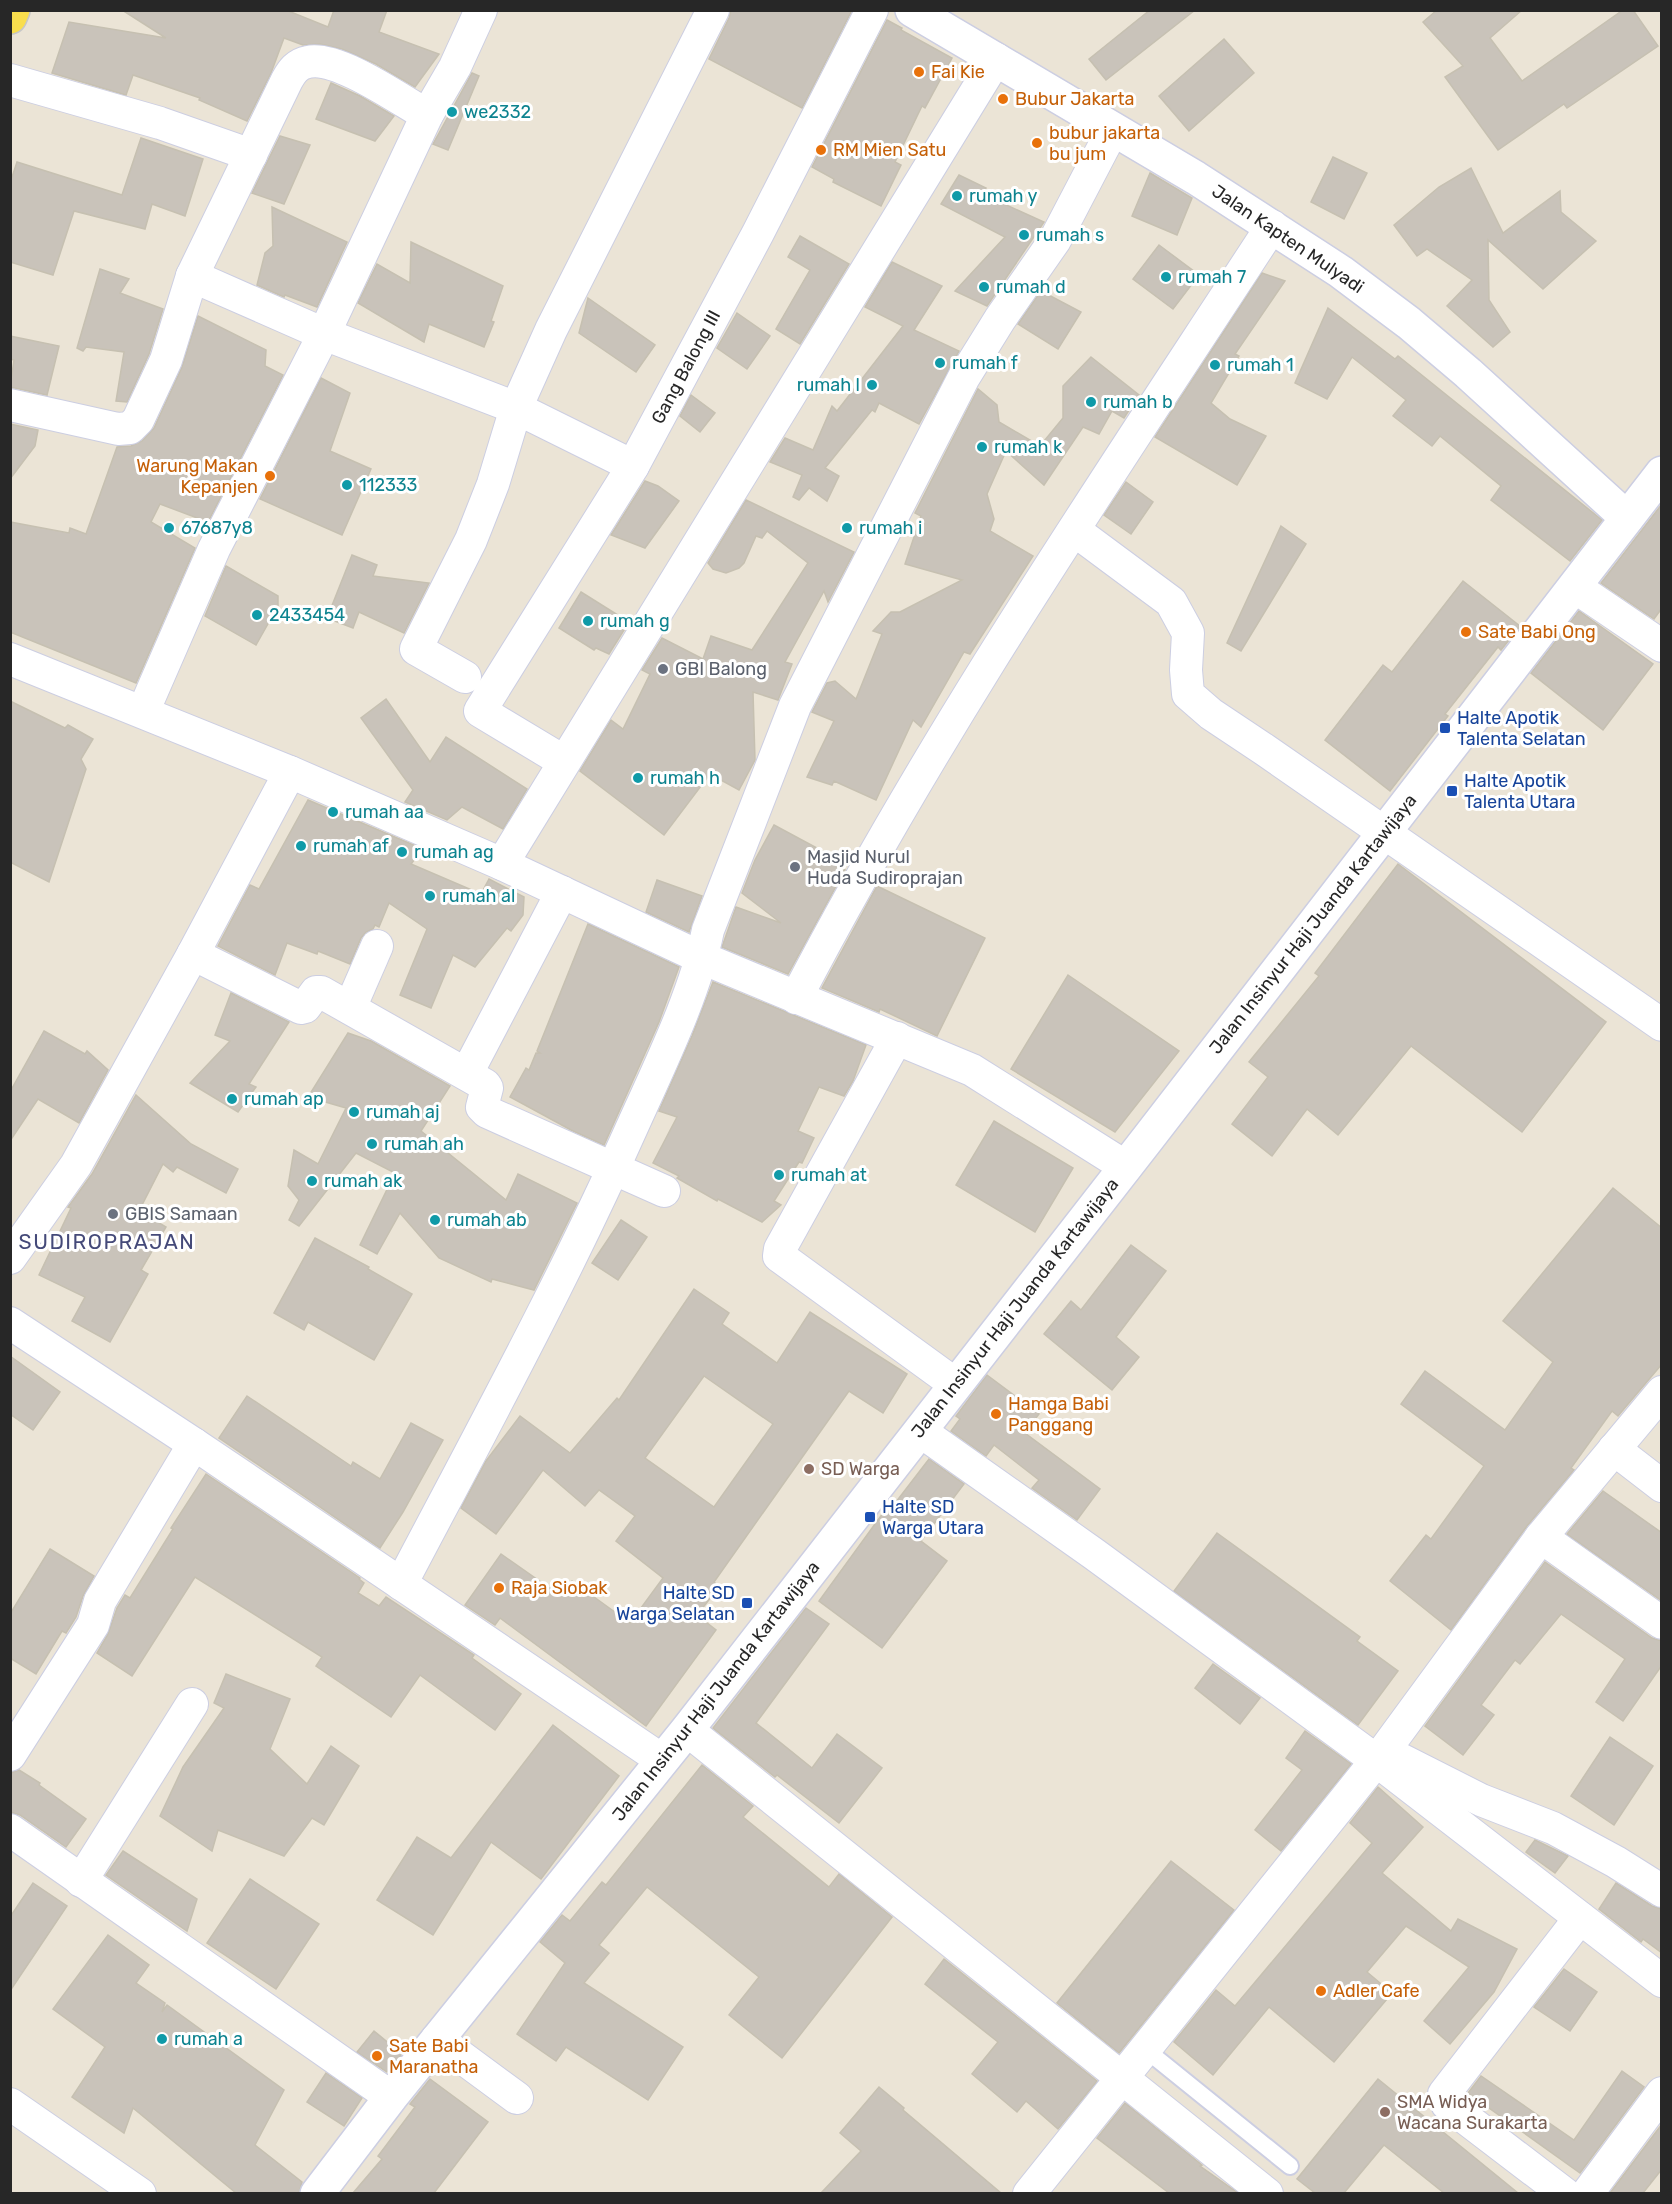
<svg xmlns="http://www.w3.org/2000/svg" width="1672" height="2204" viewBox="0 0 1672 2204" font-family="Rubik,sans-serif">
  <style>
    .building { fill: #c9c3ba; stroke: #c6c0b1; stroke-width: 1.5; fill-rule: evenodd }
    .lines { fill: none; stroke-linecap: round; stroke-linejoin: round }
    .service-casing { stroke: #cccee2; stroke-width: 20 }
    .minor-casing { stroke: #cccee2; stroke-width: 34 }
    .secondary-casing { stroke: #cccee2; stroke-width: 36 }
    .primary-casing { stroke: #c7c7c7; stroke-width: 36 }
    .service { stroke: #fff; stroke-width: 16 }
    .minor { stroke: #fff; stroke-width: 32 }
    .secondary { stroke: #fff; stroke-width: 33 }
    .primary { stroke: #f9de4d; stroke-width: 33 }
    .food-dot { fill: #e8710a; stroke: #fff; stroke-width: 2 }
    .culture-dot { fill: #0f9aa8; stroke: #fff; stroke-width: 2 }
    .worship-dot { fill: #6b7280; stroke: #fff; stroke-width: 2 }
    .transit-dot { fill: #1a4fb4; stroke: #fff; stroke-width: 2 }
    .education-dot { fill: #8d6e63; stroke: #fff; stroke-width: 2 }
    .labels { text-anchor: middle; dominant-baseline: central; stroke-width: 6; stroke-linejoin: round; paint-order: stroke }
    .food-label { font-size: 18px; fill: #c56008; stroke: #fff; text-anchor: start }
    .culture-label { font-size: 18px; fill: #0d838f; stroke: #fff; text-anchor: start }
    .street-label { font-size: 18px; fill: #272727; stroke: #fff }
    .worship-label { font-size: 18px; fill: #5b616d; stroke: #fff; text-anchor: start }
    .transit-label { font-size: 18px; fill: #164399; stroke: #fff; text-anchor: start }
    .education-label { font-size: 18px; fill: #785e54; stroke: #fff; text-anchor: start }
    .quarter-label { font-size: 21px; letter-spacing: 1.5px; fill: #454a79; stroke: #fff }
  </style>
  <rect width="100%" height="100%" fill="#ebe4d6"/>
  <g class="building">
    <polygon points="122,10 286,10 328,27 334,10 387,10 379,32 439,54 415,87 376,64 342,49 320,44 303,45 284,38 271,73 247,121 199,100 200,98 133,75 126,95 52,73 69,22 166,38"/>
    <polygon points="731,10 852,10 802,108 709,59 729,18"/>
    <polygon points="1150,10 1195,10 1106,80 1089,59"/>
    <polygon points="1437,10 1522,10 1490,38 1522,81 1623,10 1633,10 1658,46 1567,108 1564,104 1498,150 1445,77 1463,66 1423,22"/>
    <polygon points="887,20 902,28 901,30 952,58 925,108 922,106 895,162 901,165 881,206 833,182 834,179 812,167"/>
    <polygon points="1224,39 1254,73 1189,131 1159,96"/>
    <polygon points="472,73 479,76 448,150 433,144"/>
    <polygon points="331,83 360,96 394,116 375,141 316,119"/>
    <polygon points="280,136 310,145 284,204 252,193"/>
    <polygon points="141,138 203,159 185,216 152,204 145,229 74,211 53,275 10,262 10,183 17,162 122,195"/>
    <polygon points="1333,157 1367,173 1344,219 1311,202"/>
    <polygon points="1471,168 1503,233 1560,191 1561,212 1596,241 1543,289 1488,240 1489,300 1510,332 1493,347 1447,306 1472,280 1427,249 1417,256 1394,225 1439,187"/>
    <polygon points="1150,173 1192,198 1177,235 1132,216"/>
    <polygon points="959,175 986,188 982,194 1044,222 987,306 955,291 1005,237 941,204"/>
    <polygon points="272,207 347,242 317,307 285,295 284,297 257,285 265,253 273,246"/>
    <polygon points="800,236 849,264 800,344 776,329 810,270 788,257"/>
    <polygon points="411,242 503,286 491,321 494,322 484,347 429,324 424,342 358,303 377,264 410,283"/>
    <polygon points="1159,245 1199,275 1173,309 1133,279"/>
    <polygon points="892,262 942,286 914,330 959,351 919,424 879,403 875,412 872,410 825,468 839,476 827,501 809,488 799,500 793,497 802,475 770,462 785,438 813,450 832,406 837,411 903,326 865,307"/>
    <polygon points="100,269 129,279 120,293 163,309 149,354 127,402 116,401 124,352 86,347 83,351 77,348"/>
    <polygon points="1262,273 1285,281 1235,354 1239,356 1211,403 1230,419 1266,436 1237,485 1155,437"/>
    <polygon points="1041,291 1081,312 1058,349 1018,324"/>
    <polygon points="588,298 655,345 636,372 579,333"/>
    <polygon points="1328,308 1395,359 1398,356 1602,520 1570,561 1491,500 1501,486 1440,436 1432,446 1393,416 1406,400 1352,357 1327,399 1295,383"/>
    <polygon points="737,313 770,336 747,369 717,348"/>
    <polygon points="198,316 266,350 265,366 283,375 208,522 160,504 151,522 195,548 136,683 10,632 10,522 69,533 70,528 86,534 117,447 131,446 142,441 154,428 182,367"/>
    <polygon points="10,336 59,346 47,395 10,387 14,360 10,359"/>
    <polygon points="1091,357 1139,395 1124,418 1112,411 1099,434 1083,427 1044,485 1006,451 987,494 994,519 990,531 1033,556 970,654 964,652 921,727 913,720 876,800 834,781 832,785 807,777 834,721 812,712 827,683 835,681 856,699 882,634 873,631 891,612 900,612 962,580 905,564 921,516 915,513 978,389 997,405 999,422 1040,446 1063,418 1063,386"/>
    <polygon points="321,378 350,393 330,451 371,469 342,535 260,499"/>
    <polygon points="691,395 715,413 700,432 680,416"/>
    <polygon points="10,424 38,430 35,446 10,479"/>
    <polygon points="645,481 658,486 679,501 645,548 611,535"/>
    <polygon points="1126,482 1153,502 1131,534 1104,515"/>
    <polygon points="746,500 854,552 828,602 824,591 785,662 792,664 778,700 753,692 755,760 739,790 710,774 664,835 580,771 611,720 623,729 650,674 642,670 662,638 703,659 711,636 752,650 808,563 767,531 762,538 756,536 744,563 739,568 726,573 713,569 708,563"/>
    <polygon points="1662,504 1662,608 1654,619 1601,583"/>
    <polygon points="1281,526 1306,544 1241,651 1227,643"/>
    <polygon points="352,555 377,565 373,576 429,583 404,633 359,612 353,628 327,618"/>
    <polygon points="226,566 278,596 278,606 256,645 205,616"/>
    <polygon points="1463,581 1520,626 1501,650 1498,647 1445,714 1448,716 1390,791 1325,740 1383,665 1392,672"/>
    <polygon points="581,592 629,622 609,654 596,648 594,650 559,628"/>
    <polygon points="1579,611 1653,664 1603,730 1531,673"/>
    <polygon points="386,699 430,762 446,737 527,789 503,829 462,807 447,820 405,802 413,790 361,718"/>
    <polygon points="10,701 65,728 68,725 93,739 81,759 86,769 49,882 10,862"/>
    <polygon points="308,800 423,849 411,864 481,894 489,879 524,897 523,915 511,931 507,928 475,967 453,955 431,1008 400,995 427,929 389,903 379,927 375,925 373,929 366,932 361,938 350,964 318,951 317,954 287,943 275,975 218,946 250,885 259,889"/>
    <polygon points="774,825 843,862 839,868 845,870 788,974 722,947 736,907 781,923 742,893 755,860"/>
    <polygon points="1398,864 1606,1022 1522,1132 1411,1046 1338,1135 1307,1109 1272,1156 1232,1124 1268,1077 1249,1062 1319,976 1315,973"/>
    <polygon points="657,880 702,896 689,932 646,912"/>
    <polygon points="877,886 985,938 937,1036 880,1009 879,1012 822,988"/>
    <polygon points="588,924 679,967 659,1022 604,1145 571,1130 510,1097 526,1068 529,1070 536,1053 540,1053 537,1051"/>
    <polygon points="1068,975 1179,1051 1115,1132 1011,1069"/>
    <polygon points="713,982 866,1045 853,1081 844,1096 819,1087 798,1131 814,1138 802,1163 799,1162 774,1201 781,1205 762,1222 718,1199 717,1201 677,1178 679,1176 653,1163 677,1117 659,1111 692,1036"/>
    <polygon points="231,993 289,1022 249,1084 256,1087 238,1112 190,1083 230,1041 215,1035"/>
    <polygon points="44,1031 85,1054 87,1051 108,1070 79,1123 38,1099 10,1141 10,1092"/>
    <polygon points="348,1033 371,1041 450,1086 421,1131 506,1200 518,1174 577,1203 534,1290 492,1279 491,1282 439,1258 400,1213 377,1254 360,1245 395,1173 356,1153 299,1226 289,1220 299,1200 288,1186 294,1150 318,1164 346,1108 308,1097"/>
    <polygon points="136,1095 191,1144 238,1169 226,1193 177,1167 173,1172 163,1164 139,1211 166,1227 141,1270 148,1274 110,1342 72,1321 85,1297 39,1275 71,1208 68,1207 92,1174"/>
    <polygon points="994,1121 1073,1168 1035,1232 956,1185"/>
    <polygon points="1613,1188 1662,1228 1662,1364 1618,1416 1612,1411 1571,1468 1574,1470 1527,1526 1451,1630 1390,1581 1426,1535 1431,1539 1484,1466 1401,1404 1425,1371 1505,1430 1553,1362 1503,1321"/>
    <polygon points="621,1220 647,1237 618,1280 592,1263"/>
    <polygon points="315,1238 369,1267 368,1269 412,1294 374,1360 308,1322 304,1330 274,1313"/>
    <polygon points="1131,1245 1166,1271 1116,1337 1139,1357 1112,1390 1044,1334 1071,1301 1081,1310"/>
    <path d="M694,1289L729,1313L722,1324L777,1363L810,1312L907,1374L883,1413L849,1391L714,1582L719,1587L697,1615L716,1630L646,1726L500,1618L495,1625L465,1605L501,1554L561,1596L572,1581L630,1623L663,1578L616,1541L635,1516L599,1490L585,1506L543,1470L496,1534L461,1508L486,1461L520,1416L570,1453L617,1398L619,1400ZM704,1376L773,1424L714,1507L645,1458Z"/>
    <polygon points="10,1356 60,1392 33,1430 10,1414"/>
    <polygon points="987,1375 1039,1414 1025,1433 1100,1489 1077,1520 1032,1488 1039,1480 994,1445 986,1456 951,1431 960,1419 956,1416"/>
    <polygon points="247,1396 351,1466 353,1462 380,1479 411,1423 443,1440 403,1512 380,1548 219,1438"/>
    <polygon points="929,1459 964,1484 921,1541 947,1561 882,1648 819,1601 883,1513 886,1515"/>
    <polygon points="206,1474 360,1578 359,1579 364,1583 358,1593 379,1606 386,1597 474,1655 472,1658 521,1694 495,1730 420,1675 391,1717 316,1666 322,1657 195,1577 132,1676 97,1653 108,1634 117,1608 125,1595 130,1598 173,1529 171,1528"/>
    <polygon points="1603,1491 1662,1533 1662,1601 1567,1534"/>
    <polygon points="1217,1533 1360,1637 1357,1641 1398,1671 1358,1725 1174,1591"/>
    <polygon points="50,1549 94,1576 83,1596 76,1617 66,1633 62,1631 36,1674 10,1658 10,1614"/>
    <polygon points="1545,1562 1652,1638 1662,1641 1662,1665 1623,1721 1596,1702 1625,1659 1561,1614 1520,1664 1515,1660 1481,1705 1494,1715 1463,1755 1425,1726"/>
    <polygon points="806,1608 829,1624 756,1723 812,1768 837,1734 882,1768 839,1823 777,1775 775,1777 713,1728"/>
    <polygon points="1213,1664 1260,1698 1240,1724 1195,1688"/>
    <polygon points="226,1674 290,1699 270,1749 307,1784 331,1746 359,1766 324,1825 312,1818 284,1856 218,1830 212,1851 160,1816 183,1767 224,1708 214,1703"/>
    <polygon points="553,1725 619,1776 541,1879 491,1842 433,1935 377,1900 417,1837 451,1858"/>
    <polygon points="1305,1731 1351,1764 1281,1851 1255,1830 1302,1770 1286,1758"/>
    <polygon points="1610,1737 1653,1766 1614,1825 1571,1796"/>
    <polygon points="702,1765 753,1806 743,1817 829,1887 839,1874 892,1917 782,2058 729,2015 759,1977 647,1887 599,1945 609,1953 584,1983 683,2047 648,2100 566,2047 556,2061 517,2034 565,1963 540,1942 562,1915 570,1921 602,1882 606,1885"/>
    <polygon points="19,1770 40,1783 39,1785 86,1819 66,1847 20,1815 10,1812 10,1773"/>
    <polygon points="1378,1787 1423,1827 1382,1873 1451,1931 1458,1919 1517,1949 1494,1992 1450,2044 1424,2021 1469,1967 1406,1926 1367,1972 1392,1993 1334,2062 1269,2007 1213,2075 1174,2042 1216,1990 1235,2006 1372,1843 1350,1823"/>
    <polygon points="1535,1840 1568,1856 1555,1873 1526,1852"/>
    <polygon points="123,1851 197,1899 187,1931 106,1875"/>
    <polygon points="1171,1861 1234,1910 1119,2053 1057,2003"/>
    <polygon points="250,1879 319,1924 276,1989 207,1943"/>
    <polygon points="33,1883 67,1906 10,1991 10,1917"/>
    <polygon points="1616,1883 1652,1906 1662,1909 1662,1953 1643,1939 1641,1942 1599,1909"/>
    <polygon points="108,1935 149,1965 136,1983 165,2003 162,2012 167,2005 284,2090 255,2145 302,2182 299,2193 236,2193 133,2108 124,2133 72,2097 105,2047 53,2009"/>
    <polygon points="944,1959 1097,2081 1058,2129 1026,2101 1017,2112 972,2074 998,2042 925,1984"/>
    <polygon points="1564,1969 1597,1992 1570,2031 1534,2007"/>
    <polygon points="374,2031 402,2054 387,2072 357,2052"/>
    <polygon points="1622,2071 1644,2087 1580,2173 1468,2093 1481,2076 1574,2140"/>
    <polygon points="326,2073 362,2098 344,2126 307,2102"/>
    <polygon points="430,2079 488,2122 434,2193 353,2193 382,2159 378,2156 415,2107 410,2104"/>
    <polygon points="1378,2079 1518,2193 1444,2193 1384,2145 1344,2193 1315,2193 1297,2179"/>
    <polygon points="879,2087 904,2108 903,2110 1001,2193 821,2193 861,2151 840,2133"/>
    <polygon points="1125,2103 1202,2165 1200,2166 1238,2193 1169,2193 1097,2138"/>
    <polygon points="1662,2124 1662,2169 1643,2193 1610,2193"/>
  </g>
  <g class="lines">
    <defs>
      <polyline id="service" points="1145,2049 1290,2166"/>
      <g id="minor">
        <polyline points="10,80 160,123 251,155"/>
        <polyline points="192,276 324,334 516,408 633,466"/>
        <path d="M10,405L118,429L130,428L138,420L166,360L192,276L287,80C292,71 297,64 308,62C337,55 400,100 427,115"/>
        <polyline points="1074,530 1171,602 1188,633 1186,670 1188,694 1211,714 1265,750 1662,1025"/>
        <polyline points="1575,587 1662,646"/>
        <polyline points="10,659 290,772 502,864 702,958 972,1070 1126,1167"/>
        <polyline points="465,677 416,649 471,540 493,484 516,408 551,330 713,10"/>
        <polyline points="143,712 214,549 324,334 427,115 455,67 481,10"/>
        <polyline points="563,761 480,711 633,466 758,233 872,10"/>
        <polyline points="502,864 996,59"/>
        <polyline points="193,954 301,1008 305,1007 316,992 321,992 485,1085 487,1088 482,1107 487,1112 664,1191"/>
        <path d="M796,998C936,729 1107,479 1272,226"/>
        <polyline points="350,1008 377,946"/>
        <polyline points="897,1038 780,1249 779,1256 955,1384"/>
        <polyline points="467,1073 562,892"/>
        <polyline points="10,1258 76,1165 193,954 290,772"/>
        <polyline points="10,1323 194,1444 662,1760"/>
        <polyline points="920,1431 1094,1554 1377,1761 1662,1981"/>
        <polyline points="1614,1449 1662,1486"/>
        <polyline points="1541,1537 1662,1623"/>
        <path d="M401,1584C481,1432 563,1282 633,1125C660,1065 695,994 708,930L795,706L964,377L1000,319L1055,240L1113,129"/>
        <polyline points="687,1730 1267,2194"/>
        <polyline points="10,1755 93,1625 100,1601 194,1444"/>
        <polyline points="1398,1758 1481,1800 1553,1828 1616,1862 1662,1891"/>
        <polyline points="10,1830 391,2097"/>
        <polyline points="81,1881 192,1704"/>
        <polyline points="437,2039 517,2098"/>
        <polyline points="10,2104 140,2194"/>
        <polyline points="1029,2194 1384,1751 1541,1537 1662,1392"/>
        <polyline points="1565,2194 1447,2104 1444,2094 1580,1918"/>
        <polyline points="1587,2194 1662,2093"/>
      </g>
      <g id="secondary">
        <polyline points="912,10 1196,178 1341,272 1409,323 1468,373 1627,518"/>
        <polyline points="317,2194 391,2097 687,1730 1149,1137 1662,473"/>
      </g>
      <polyline id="primary" points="10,17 13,10"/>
    </defs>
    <use href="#service" class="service-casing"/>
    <use href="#minor" class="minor-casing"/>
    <use href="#secondary" class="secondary-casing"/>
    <use href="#primary" class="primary-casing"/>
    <use href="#service" class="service"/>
    <use href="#minor" class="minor"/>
    <use href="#secondary" class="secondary"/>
    <use href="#primary" class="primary"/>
  </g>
  <g class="food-dot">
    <circle cx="919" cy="72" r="6"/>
    <circle cx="1003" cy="99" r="6"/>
    <circle cx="1037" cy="143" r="6"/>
    <circle cx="821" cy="150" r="6"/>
    <circle cx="270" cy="476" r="6"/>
    <circle cx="1466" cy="632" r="6"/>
    <circle cx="996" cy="1414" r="6"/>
    <circle cx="499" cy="1588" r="6"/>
    <circle cx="1321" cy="1991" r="6"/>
    <circle cx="377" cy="2056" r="6"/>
  </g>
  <g class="culture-dot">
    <circle cx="452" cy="112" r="6"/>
    <circle cx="957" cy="196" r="6"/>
    <circle cx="1024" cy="235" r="6"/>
    <circle cx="1166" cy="277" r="6"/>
    <circle cx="984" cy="287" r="6"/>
    <circle cx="940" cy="363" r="6"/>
    <circle cx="1215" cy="365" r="6"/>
    <circle cx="872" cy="385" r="6"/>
    <circle cx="1091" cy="402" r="6"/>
    <circle cx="982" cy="447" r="6"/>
    <circle cx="347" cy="485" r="6"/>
    <circle cx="169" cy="528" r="6"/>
    <circle cx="847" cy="528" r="6"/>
    <circle cx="257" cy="615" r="6"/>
    <circle cx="588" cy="621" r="6"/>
    <circle cx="638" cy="778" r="6"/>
    <circle cx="333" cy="812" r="6"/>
    <circle cx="301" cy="846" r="6"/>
    <circle cx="402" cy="852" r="6"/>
    <circle cx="430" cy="896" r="6"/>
    <circle cx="232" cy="1099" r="6"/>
    <circle cx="354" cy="1112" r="6"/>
    <circle cx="372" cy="1144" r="6"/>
    <circle cx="779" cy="1175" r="6"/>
    <circle cx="312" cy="1181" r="6"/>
    <circle cx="435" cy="1220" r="6"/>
    <circle cx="162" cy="2039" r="6"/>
  </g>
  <g class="worship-dot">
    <circle cx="663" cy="669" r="6"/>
    <circle cx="795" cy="867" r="6"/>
    <circle cx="113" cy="1214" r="6"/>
  </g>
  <g class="transit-dot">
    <rect x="1439" y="722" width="12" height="12" rx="3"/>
    <rect x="1446" y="785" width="12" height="12" rx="3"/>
    <rect x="864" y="1511" width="12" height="12" rx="3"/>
    <rect x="741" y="1597" width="12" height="12" rx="3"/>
  </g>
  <g class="education-dot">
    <circle cx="809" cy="1469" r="6"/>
    <circle cx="1385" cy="2112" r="6"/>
  </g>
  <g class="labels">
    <g class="food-label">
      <text x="931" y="72">Fai Kie</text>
      <text x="1015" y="99">Bubur Jakarta</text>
      <text x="1049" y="133">bubur jakarta<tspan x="1049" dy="21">bu jum</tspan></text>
      <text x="833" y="150">RM Mien Satu</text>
      <text x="258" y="466" text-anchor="end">Warung Makan<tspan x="258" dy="21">Kepanjen</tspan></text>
      <text x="1478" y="632">Sate Babi Ong</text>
      <text x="1008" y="1404">Hamga Babi<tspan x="1008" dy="21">Panggang</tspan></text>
      <text x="511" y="1588">Raja Siobak</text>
      <text x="1333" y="1991">Adler Cafe</text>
      <text x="389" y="2046">Sate Babi<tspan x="389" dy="21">Maranatha</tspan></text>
    </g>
    <g class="culture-label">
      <text x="464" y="112">we2332</text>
      <text x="969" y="196">rumah y</text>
      <text x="1036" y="235">rumah s</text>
      <text x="1178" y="277">rumah 7</text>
      <text x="996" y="287">rumah d</text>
      <text x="952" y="363">rumah f</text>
      <text x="1227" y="365">rumah 1</text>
      <text x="860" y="385" text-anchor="end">rumah l</text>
      <text x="1103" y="402">rumah b</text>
      <text x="994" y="447">rumah k</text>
      <text x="359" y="485">112333</text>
      <text x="181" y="528">67687y8</text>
      <text x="859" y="528">rumah i</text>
      <text x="269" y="615">2433454</text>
      <text x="600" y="621">rumah g</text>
      <text x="650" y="778">rumah h</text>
      <text x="345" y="812">rumah aa</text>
      <text x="313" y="846">rumah af</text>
      <text x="414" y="852">rumah ag</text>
      <text x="442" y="896">rumah al</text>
      <text x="244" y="1099">rumah ap</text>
      <text x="366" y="1112">rumah aj</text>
      <text x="384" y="1144">rumah ah</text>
      <text x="791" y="1175">rumah at</text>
      <text x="324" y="1181">rumah ak</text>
      <text x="447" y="1220">rumah ab</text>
      <text x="174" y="2039">rumah a</text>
    </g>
    <g class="street-label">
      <text transform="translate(1288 239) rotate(34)">Jalan Kapten Mulyadi</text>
      <text transform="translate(686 367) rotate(-62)">Gang Balong III</text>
      <text transform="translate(1313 924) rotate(-52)">Jalan Insinyur Haji Juanda Kartawijaya</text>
      <text transform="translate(1015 1308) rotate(-52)">Jalan Insinyur Haji Juanda Kartawijaya</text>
      <text transform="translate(716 1691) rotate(-52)">Jalan Insinyur Haji Juanda Kartawijaya</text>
    </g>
    <g class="worship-label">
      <text x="675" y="669">GBI Balong</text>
      <text x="807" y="857">Masjid Nurul<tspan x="807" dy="21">Huda Sudiroprajan</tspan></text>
      <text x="125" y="1214">GBIS Samaan</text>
    </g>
    <g class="transit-label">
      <text x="1457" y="718">Halte Apotik<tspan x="1457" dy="21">Talenta Selatan</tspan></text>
      <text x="1464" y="781">Halte Apotik<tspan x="1464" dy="21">Talenta Utara</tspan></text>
      <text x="882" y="1507">Halte SD<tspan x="882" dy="21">Warga Utara</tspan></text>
      <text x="735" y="1593" text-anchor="end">Halte SD<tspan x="735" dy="21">Warga Selatan</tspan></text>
    </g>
    <g class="education-label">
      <text x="821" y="1469">SD Warga</text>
      <text x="1397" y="2102">SMA Widya<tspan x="1397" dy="21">Wacana Surakarta</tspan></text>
    </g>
    <g class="quarter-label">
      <text x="107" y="1241">SUDIROPRAJAN</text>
    </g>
  </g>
  <rect width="1672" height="2204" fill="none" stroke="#272727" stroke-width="24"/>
</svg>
